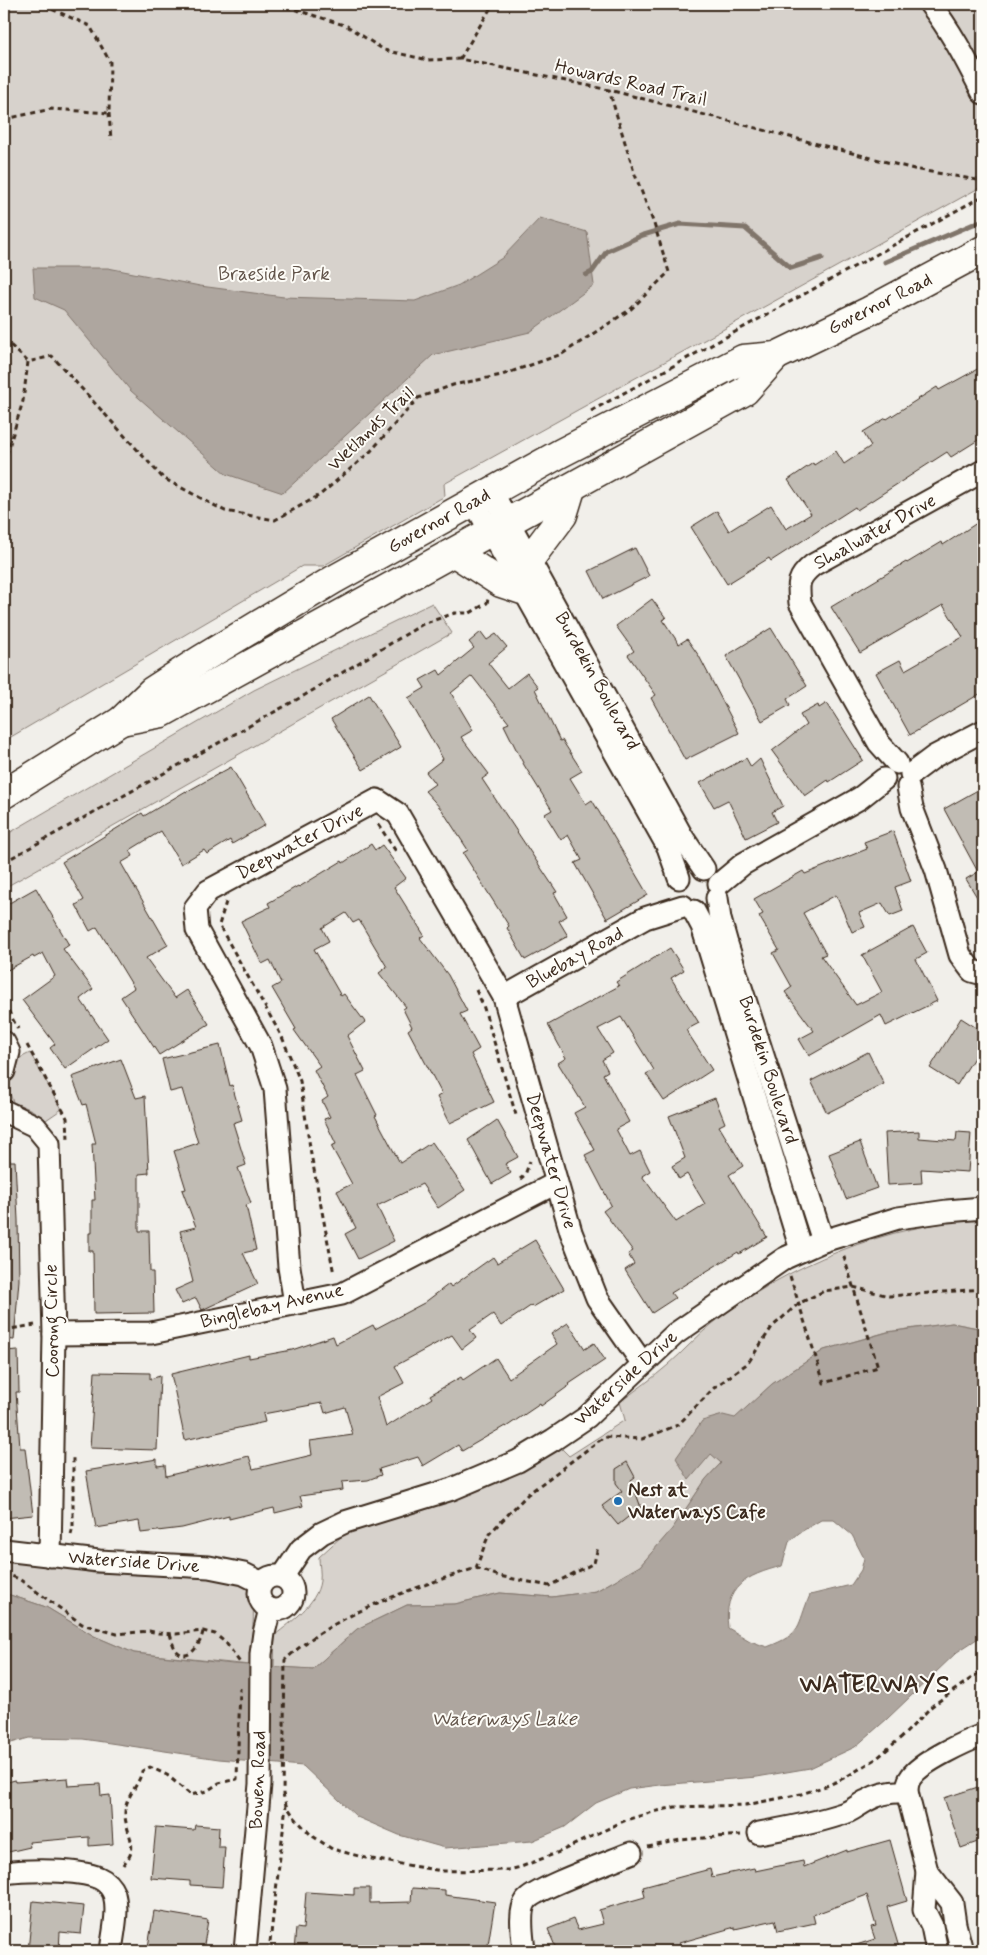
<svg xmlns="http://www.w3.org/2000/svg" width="987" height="1955" viewBox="0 0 987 1955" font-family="Mynerve,sans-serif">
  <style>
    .green { fill: #d7d2cc; stroke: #897e75 }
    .water { fill: #aea69f; stroke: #80746b; fill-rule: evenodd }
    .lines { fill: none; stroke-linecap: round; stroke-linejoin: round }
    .stream { stroke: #80746b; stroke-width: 5 }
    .building { fill: #c1bcb4; stroke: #3b2a1e }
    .minor-casing { stroke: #3b2a1e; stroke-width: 25 }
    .major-casing { stroke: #3b2a1e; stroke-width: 31 }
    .path { stroke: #3b2a1e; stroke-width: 3; stroke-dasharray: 5 4; stroke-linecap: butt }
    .minor { stroke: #fdfcf7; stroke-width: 21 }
    .major { stroke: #fdfcf7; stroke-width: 28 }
    .poi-dot { fill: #1f6fb2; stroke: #fdfcf7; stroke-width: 2 }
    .labels { text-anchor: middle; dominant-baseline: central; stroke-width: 4; stroke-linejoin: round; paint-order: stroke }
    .street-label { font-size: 19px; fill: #3b2a1e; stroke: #fdfcf7 }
    .park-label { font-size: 19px; fill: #62544a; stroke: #fdfcf7 }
    .poi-label { font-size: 19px; font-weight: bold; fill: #3b2a1e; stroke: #fdfcf7; text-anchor: start }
    .water-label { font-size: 20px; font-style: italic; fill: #63554b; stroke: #fdfcf7 }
    .district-label { font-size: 24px; font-weight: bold; letter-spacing: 1px; fill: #3b2a1e; stroke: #fdfcf7 }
  </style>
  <rect width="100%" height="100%" fill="#f1efea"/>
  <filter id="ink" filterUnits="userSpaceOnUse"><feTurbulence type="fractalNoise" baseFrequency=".02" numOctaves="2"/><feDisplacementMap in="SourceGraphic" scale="10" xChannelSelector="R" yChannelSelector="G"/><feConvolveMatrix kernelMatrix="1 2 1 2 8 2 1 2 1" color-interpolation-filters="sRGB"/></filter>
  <g filter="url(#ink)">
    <g class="green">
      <polygon points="4,4 983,4 983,184 977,189 444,484 445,496 323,566 302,566 4,741"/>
      <polygon points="432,603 452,633 4,888 4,836 254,690"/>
      <polygon points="30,1053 62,1109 46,1120 32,1110 13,1102 7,1086 12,1062"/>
      <path d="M983,1219V1329L952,1323L887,1332L824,1350L772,1384L735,1419L711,1453L721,1463L706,1479L673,1529L640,1566L596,1591L552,1597L500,1593L455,1604L407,1605L357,1629L313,1669L274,1667L275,1635C291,1622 317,1604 320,1581C321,1573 319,1564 319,1557L354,1525L560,1447L569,1456L625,1420L620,1402C636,1390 653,1378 668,1365C683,1352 697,1336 712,1324C787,1264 888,1224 983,1219Z"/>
      <path d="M4,1558L32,1561L93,1573L206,1574L245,1582C261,1607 249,1637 250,1665L134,1653L94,1636L46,1607L4,1593Z"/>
    </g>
    <g class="water">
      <polygon points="540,218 587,232 594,285 530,332 433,355 283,493 226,474 131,391 64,310 35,297 33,268 108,268 200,286 284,297 415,301 459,285 502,258"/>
      <path d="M952,1323L983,1329V1635L957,1652L887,1719L855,1747L810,1768L757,1777L660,1785L629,1789L596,1803L565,1827L532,1841L445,1848L399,1835L357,1817L303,1766L219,1759L83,1739L29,1738L4,1745V1593L46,1607L94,1636L134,1653L233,1664L313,1669L357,1629L407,1605L455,1604L500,1593L552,1597L596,1591L640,1566L672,1529L706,1479L721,1463L711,1454L689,1480L676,1458L702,1421L723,1415L735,1418L772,1384L824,1350L888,1332ZM821,1520H834L852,1535L864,1558L861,1570L851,1585L810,1595C796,1627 804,1633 767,1647L750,1641L728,1628C723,1587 746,1575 782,1566L789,1542L799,1533Z"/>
    </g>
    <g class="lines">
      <g class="stream">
        <polyline points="885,262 983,220"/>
        <polyline points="586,275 592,272 607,251 643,235 680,224 745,228 791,268 822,258"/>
      </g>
    </g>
    <g class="building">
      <polygon points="983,366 983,437 951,457 947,452 857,510 855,507 771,561 769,558 727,584 691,527 717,511 729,531 771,505 786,529 811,514 788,480 813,463 814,465 836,451 844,464 871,446 863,432 886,418 887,419 937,387 939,390"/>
      <polygon points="983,519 983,692 910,735 876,673 900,660 905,670 961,638 963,637 943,605 860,653 831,607 906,562 907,563 942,542 943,545"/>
      <polygon points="635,548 649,576 603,599 589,571"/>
      <polygon points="652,599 666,618 663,620 679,644 687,639 699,656 739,733 685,760 651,698 656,695 628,655 634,651 616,626"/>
      <polygon points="771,628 807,686 787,699 790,705 762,721 726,656"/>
      <polygon points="481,632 487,640 496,634 507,647 488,663 508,688 527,673 538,687 535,689 560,741 562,740 582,771 570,778 586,804 592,800 648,895 607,919 575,863 582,860 568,835 561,840 545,814 552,810 524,765 504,725 509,723 472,676 451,693 473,730 461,737 489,774 482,779 557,892 554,893 567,916 559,921 568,936 525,960 507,928 509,926 463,853 468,850 442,810 425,791 435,784 426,772 443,759 408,698 425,688 420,680 438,670 441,675 474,648 469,642"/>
      <polygon points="369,695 401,747 363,770 331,719"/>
      <polygon points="827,703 863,760 829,782 828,780 805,796 772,751 806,725 800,715 818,705 819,708"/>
      <polygon points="746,758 751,767 760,759 783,806 772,812 777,822 746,838 728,800 714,807 700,783"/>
      <polygon points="231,767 265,825 232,844 230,840 207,854 204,850 181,864 161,831 130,850 133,856 121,863 168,945 146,958 175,998 187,990 209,1024 159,1055 121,997 134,988 97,927 90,931 76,905 84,900 62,862 142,813 144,816 186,791 186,792"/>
      <polygon points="983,787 983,907 966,879 978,872 944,809"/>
      <polygon points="893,831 911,881 895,887 903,911 890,916 882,903 859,913 865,927 852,932 836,895 803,913 826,954 821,956 856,1005 882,992 862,955 913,927 927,953 916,959 937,1001 886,1026 881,1015 809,1056 799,1039 814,1031 785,992 792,987 773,953 779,950 759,916 763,914 754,899 803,871 805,874 867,849 864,842"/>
      <polygon points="371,844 375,850 382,845 406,878 394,887 424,935 420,938 448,975 467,1011 460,1014 479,1049 471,1054 494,1102 450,1123 437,1097 442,1094 408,1030 412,1027 403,1009 406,1007 379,973 387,967 359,920 353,923 346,913 322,928 329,941 314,949 341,996 344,994 365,1022 347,1036 365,1071 357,1075 377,1115 375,1116 400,1163 432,1142 465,1190 438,1208 422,1184 377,1206 394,1241 358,1259 345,1234 356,1228 337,1191 352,1184 331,1146 336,1144 324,1119 330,1117 322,1101 328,1097 314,1070 320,1066 294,1030 296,1029 272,988 281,983 270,960 262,964 241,921 270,907 268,903 298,886 299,887 342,861 343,863"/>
      <polygon points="36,888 69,945 63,949 93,989 80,999 108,1039 65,1069 50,1048 55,1044 22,1000 55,976 43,953 34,958 33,956 4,972 4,906"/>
      <polygon points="670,948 684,970 671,978 699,1023 686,1030 712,1070 664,1101 646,1074 654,1070 621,1017 598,1029 613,1053 602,1060 608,1071 603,1074 629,1122 616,1129 630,1156 640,1151 650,1171 642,1176 676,1222 705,1204 687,1174 679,1179 672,1166 685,1158 669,1116 715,1098 725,1123 719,1126 743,1166 729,1175 767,1237 739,1254 738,1252 671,1293 675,1298 652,1313 625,1270 634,1264 628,1254 633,1251 603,1211 611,1205 585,1155 595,1150 574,1113 585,1107 558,1063 566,1058 548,1025 619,986 616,982"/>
      <polygon points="961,1018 983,1032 983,1043 957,1085 930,1068"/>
      <polygon points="220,1045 230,1086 232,1085 242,1120 233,1123 246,1165 238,1168 251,1203 246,1205 256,1250 243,1253 258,1284 202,1310 196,1298 182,1304 175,1290 193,1282 180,1231 196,1227 182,1190 186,1189 174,1151 198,1143 182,1089 170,1092 162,1059"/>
      <polygon points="868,1052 884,1084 827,1113 811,1081"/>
      <polygon points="121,1059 136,1098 145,1096 149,1173 139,1174 139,1231 149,1231 150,1272 153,1272 154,1313 94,1314 93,1251 89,1251 89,1233 92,1233 92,1200 95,1200 92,1144 96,1144 86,1104 83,1105 72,1077"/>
      <polygon points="497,1120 518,1157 505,1164 511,1173 492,1184 468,1140"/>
      <polygon points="919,1131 919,1138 956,1141 957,1132 971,1133 968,1172 921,1169 922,1183 888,1185 885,1133"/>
      <polygon points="860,1142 877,1188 846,1199 829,1154"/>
      <polygon points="4,1161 15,1161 18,1220 19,1280 14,1340 4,1339"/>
      <polygon points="535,1240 564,1289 533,1307 532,1305 501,1326 493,1314 470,1330 476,1338 462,1349 452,1335 395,1366 404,1383 377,1397 386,1427 432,1398 430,1395 461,1377 463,1380 496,1358 509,1378 557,1344 551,1334 568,1323 585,1349 594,1343 605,1360 569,1384 570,1385 541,1406 540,1404 506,1427 505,1426 462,1451 458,1445 423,1466 418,1457 379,1469 381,1475 368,1480 342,1482 343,1490 300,1496 303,1506 275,1513 274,1508 229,1519 229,1516 182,1528 141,1533 139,1521 96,1528 86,1471 157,1459 157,1466 165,1465 166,1476 249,1456 253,1469 312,1455 310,1441 353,1435 345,1407 325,1413 322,1403 263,1414 265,1422 185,1440 171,1374 249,1355 249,1358 292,1350 333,1336 336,1344 373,1325 375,1329 424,1303 449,1284 451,1287 493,1257 497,1263"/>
      <polygon points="18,1350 19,1392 16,1392 20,1448 25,1448 33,1515 4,1518 4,1351"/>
      <polygon points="95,1372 150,1373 150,1379 160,1376 157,1450 90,1448"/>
      <polygon points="627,1462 635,1477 631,1480 643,1513 640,1514 637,1510 618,1525 602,1506 622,1491 616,1483 616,1469"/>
      <polygon points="67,1778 68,1786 100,1784 101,1796 110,1795 113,1844 89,1846 89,1837 29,1842 30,1847 4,1853 4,1783 15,1780 16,1782"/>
      <polygon points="978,1787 983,1802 983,1840 961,1848 944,1798"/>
      <polygon points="195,1825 219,1827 218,1847 225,1847 222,1887 190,1885 190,1881 151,1878 156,1827 194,1830"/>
      <polygon points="890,1840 907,1901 887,1907 900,1951 848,1951 847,1948 875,1939 871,1927 876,1926 867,1895 813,1915 815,1923 778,1931 775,1920 735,1929 735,1927 679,1943 680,1945 654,1951 557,1951 548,1929 573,1919 578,1930 603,1924 599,1910 645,1897 643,1887 710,1869 712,1877 754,1868 755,1871 803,1861 804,1867 847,1850 847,1852"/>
      <polygon points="354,1888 370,1888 370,1903 411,1902 412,1888 445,1890 445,1895 495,1902 487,1951 417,1951 418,1947 336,1949 336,1951 294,1951 296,1928 303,1929 306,1892 354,1895"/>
      <polygon points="33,1901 84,1906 81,1934 60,1932 59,1951 28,1951"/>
      <polygon points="154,1911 208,1920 203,1951 177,1951 148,1947"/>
    </g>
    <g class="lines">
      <defs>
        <g id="minor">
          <path d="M930,4C952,32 967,62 983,93"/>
          <polyline points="492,492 683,838 704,869"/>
          <polyline points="474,502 668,847 679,878"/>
          <path d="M897,763L879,743L800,603C798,584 797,578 813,565L983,471"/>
          <polyline points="911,774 935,756 983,731"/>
          <polyline points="908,787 912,808 936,870 960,955 972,971 983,974"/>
          <polyline points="719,884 743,864 860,798 884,779"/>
          <polyline points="717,898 720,919 727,944 823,1241"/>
          <polyline points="694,911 702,926 801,1250"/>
          <polyline points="504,997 645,918 683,906"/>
          <polyline points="4,1042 9,1052 4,1071"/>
          <polyline points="4,1111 35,1126 49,1143 54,1334 50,1556"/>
          <polyline points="295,1303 289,1267 275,1089 261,1046 197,930 195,908 208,891 377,800 398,814 504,997 571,1232 597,1298 643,1364"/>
          <polyline points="54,1334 151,1333 342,1294 556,1183"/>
          <polyline points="4,1550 99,1561 209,1567 244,1574 262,1583"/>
          <circle cx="276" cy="1593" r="17"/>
          <polyline points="283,1576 301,1549 322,1533 345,1522 452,1489 518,1461 553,1440 587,1417 675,1334 785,1258 823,1241 898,1218 947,1211 983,1208"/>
          <path d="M759,1833C787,1828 815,1823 842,1814C851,1812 858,1805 866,1801C878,1794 892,1791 907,1792"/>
          <polyline points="927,1871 952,1903 955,1924 962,1951"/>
          <path d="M4,1873C27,1870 78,1869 99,1878C106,1881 111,1887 114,1894C119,1911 113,1934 111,1951"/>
          <polyline points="245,1951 260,1784 261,1654 264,1633 270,1609"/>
          <path d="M524,1951C523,1938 518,1912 526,1901C534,1889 612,1861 631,1853"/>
          <path d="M937,1951L932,1926L924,1910L927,1871L907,1792C907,1787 908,1781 911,1777C921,1762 966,1741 983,1735"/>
        </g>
        <g id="major">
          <polyline points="455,553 501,583 522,590"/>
          <polyline points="530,559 563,515 571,489"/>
          <polyline points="121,721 162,713 745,391 776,356"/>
          <polyline points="4,794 121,721 152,691 200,660 333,580 561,453 743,359 776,356 869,311 983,250"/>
        </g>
      </defs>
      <use href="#minor" class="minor-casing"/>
      <use href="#major" class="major-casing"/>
      <g class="path">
        <polyline points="278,4 347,26 384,50 428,60 460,59 609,90 914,169 983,181"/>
        <polyline points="978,4 983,9"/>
        <polyline points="460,59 493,4"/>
        <polyline points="109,113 111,140"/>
        <polyline points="4,131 10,118 51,109 109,113 110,62 90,26 40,4"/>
        <polyline points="4,339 28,362"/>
        <polyline points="591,411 983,196"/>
        <polyline points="4,463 23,401 28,362 52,356 163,478 225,511 275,520 320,495 371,451 418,398 453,385 502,375 562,354 631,309 669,272 654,224 634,172 609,90"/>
        <polyline points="378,824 397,853"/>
        <polyline points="4,862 305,695 423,624 455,613 470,613 487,603 488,599"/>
        <polyline points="226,902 219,925 282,1037 300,1081 311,1154 334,1274"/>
        <polyline points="476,990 483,1005 516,1115"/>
        <polyline points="4,1003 18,1029"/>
        <polyline points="27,1045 67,1118 68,1139"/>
        <polyline points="520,1179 525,1175 530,1161"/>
        <polyline points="790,1276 824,1383 878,1367 843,1254"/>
        <path d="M983,1289L889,1296L853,1287L824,1291L798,1304L772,1327L748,1363L714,1388L678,1425L642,1439L604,1437L528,1494L489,1534L476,1568C413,1588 333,1614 285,1660L283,1794L286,1805L295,1818L311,1835L332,1849L366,1858L442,1871L508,1870L521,1867L559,1852L626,1820L653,1812L675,1807L746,1805L801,1794L829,1785L846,1777L876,1759L905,1734L932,1706L983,1670"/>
        <polyline points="4,1330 35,1325"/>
        <polyline points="71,1535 73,1527 73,1456"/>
        <polyline points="476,1568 499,1576 549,1586 594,1563 598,1547"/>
        <polyline points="4,1573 19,1579 82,1624 117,1634 149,1631 158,1633 176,1634 203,1631 215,1634 226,1643 241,1664"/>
        <path d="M170,1634C172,1640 173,1648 178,1652C190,1663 202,1641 203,1631"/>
        <polyline points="648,1847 680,1840 741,1835"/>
        <path d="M123,1865C125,1862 129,1858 130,1855C136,1843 124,1826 125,1813C125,1797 139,1786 142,1771L150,1767L167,1775L191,1795L207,1791L219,1783L237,1779L240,1688"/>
        <polyline points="269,1951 286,1805"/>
      </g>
      <use href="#minor" class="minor"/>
      <use href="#major" class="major"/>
    </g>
  </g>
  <circle class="poi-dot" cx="618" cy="1501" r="5"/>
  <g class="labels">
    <g class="street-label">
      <text transform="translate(631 83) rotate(13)">Howards Road Trail</text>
      <text transform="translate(880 304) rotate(-27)">Governor Road</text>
      <text transform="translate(371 429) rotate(-44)">Wetlands Trail</text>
      <text transform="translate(439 521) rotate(-29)">Governor Road</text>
      <text transform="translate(875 532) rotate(-29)">Shoalwater Drive</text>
      <text transform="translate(597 681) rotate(61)">Burdekin Boulevard</text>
      <text transform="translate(300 842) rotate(-28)">Deepwater Drive</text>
      <text transform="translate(575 958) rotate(-29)">Bluebay Road</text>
      <text transform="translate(768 1070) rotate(72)">Burdekin Boulevard</text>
      <text transform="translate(551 1161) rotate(74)">Deepwater Drive</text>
      <text transform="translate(272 1306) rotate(-13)">Binglebay Avenue</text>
      <text transform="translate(52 1321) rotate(-91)">Coorong Circle</text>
      <text transform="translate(626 1378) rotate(-42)">Waterside Drive</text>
      <text transform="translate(134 1562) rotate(4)">Waterside Drive</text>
      <text transform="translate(258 1780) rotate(-88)">Bowen Road</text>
    </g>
    <g class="park-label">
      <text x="274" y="274">Braeside Park</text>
    </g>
    <g class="poi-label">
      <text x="628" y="1490">Nest at<tspan x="628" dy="22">Waterways Cafe</tspan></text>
    </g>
    <g class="water-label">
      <text x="504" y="1719">Waterways Lake</text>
    </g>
    <g class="district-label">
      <text x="875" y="1685">WATERWAYS</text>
    </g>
  </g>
  <rect width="987" height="1955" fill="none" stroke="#fdfcf7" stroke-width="20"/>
  <rect x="10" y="10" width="967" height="1935" fill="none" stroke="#3b2a1e" stroke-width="2" filter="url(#ink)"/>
</svg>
